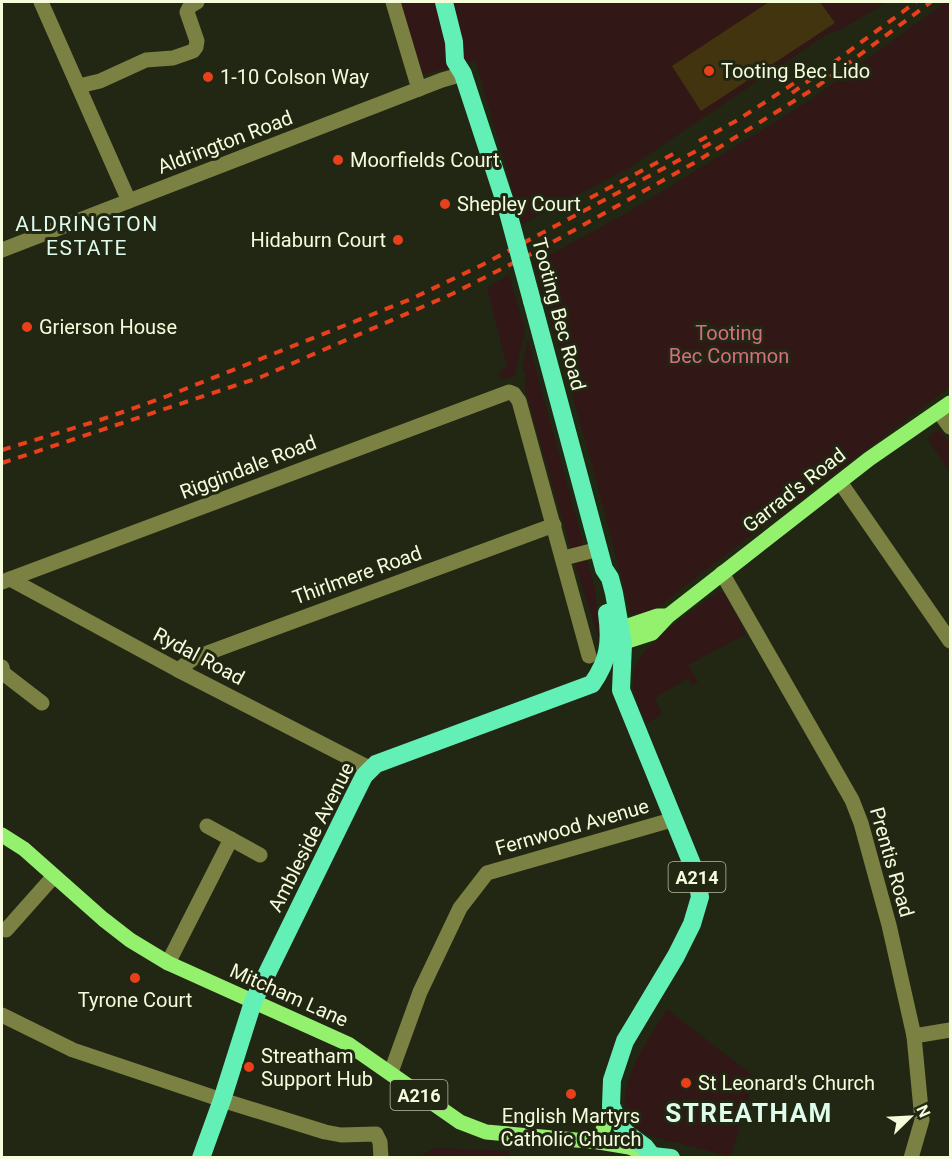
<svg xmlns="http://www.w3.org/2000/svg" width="952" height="1159" viewBox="0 0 952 1159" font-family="Roboto,sans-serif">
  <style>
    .green { fill: #311716 }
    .water { fill: #433410 }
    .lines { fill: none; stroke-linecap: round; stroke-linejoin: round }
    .minor { stroke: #7a8142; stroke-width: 15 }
    .major { stroke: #94f16e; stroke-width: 15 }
    .highway { stroke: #63f0b7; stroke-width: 18 }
    .rail { stroke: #e9401b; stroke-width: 4; stroke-dasharray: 9 8; stroke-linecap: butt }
    .highway-bridge { stroke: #63f0b7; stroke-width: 18 }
    .poi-dot { fill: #e9401b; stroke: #222713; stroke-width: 2 }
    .labels { text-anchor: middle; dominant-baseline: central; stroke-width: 6; stroke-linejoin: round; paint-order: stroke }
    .shield { fill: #222713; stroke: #b6bca0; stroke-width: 1.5 }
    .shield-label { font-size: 18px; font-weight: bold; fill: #f5fcdc }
    .poi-label { font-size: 20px; fill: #f5fcdc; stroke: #222713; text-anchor: start }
    .street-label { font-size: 20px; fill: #f5fcdc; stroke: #222713 }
    .park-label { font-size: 20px; fill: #d66e80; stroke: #222713 }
    .neighbourhood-label { font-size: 21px; letter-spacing: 1.5px; fill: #defceb; stroke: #222713 }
    .district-label { font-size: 26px; font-weight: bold; letter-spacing: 1.5px; fill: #defceb; stroke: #222713 }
  </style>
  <rect width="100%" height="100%" fill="#222713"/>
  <g class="green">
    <polygon points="400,2 887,2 842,29 829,33 627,169 522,224 475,60 419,76"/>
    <polygon points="946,2 950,2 950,387 721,558 652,612 631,614 592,465 534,263 625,214 809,101"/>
    <polygon points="509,275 525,329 515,376 501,380 500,371 507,367 487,288"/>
    <polygon points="528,340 583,542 581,547 571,549 525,389 525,373 522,367"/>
    <path d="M939,431C952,440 951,456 950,473L927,438L934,432Z"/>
    <polygon points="583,560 588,562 595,589 601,645 574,561"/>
    <path d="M719,591L725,594L746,634L688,665L698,682L692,685L688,678L655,698L662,714L647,723C640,708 631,692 633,674C638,645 696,609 719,591Z"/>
    <path d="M667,1009L755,1077L732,1154L727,1156C709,1151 691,1146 673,1142C664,1140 654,1138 646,1134C595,1109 649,1040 667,1009Z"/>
    <polygon points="435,1148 509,1151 509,1157 424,1158 422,1155"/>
  </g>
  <polygon class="water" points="769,2 820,2 835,23 701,111 672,66"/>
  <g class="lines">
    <g class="minor">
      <polyline points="41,2 129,201"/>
      <polyline points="393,2 419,89"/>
      <polyline points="79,86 100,81 146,60 173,58 193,51 196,47 197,41 187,12 190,6 197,2"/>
      <polyline points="2,250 442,80 463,74"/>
      <polyline points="939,412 950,427"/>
      <polyline points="840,482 950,641"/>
      <polyline points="564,558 599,549"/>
      <polyline points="722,573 852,800 861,823 889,925 914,1036 922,1120 911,1158"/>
      <polyline points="10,579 178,670 369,768"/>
      <polyline points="2,582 509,392 514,394 519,401 589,656"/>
      <polyline points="2,667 3,673 42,703"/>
      <polyline points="178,670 194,658 554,525"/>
      <polyline points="207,826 260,855"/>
      <polyline points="6,930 54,876"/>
      <polyline points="168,963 231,839"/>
      <polyline points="2,1015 73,1050 222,1100 325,1132 341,1135 376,1134 380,1142 381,1158"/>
      <polyline points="914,1036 950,1030"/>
      <polyline points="391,1072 420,992 460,908 487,873 675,819"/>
    </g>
    <g class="major">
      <polyline points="610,632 657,616 668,616"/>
      <polyline points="612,646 652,633 668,616 869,459 950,403"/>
      <polyline points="2,835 24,849 103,919 130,940 168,963 348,1044 460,1122 486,1132 599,1142 629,1147 649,1155"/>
      <polyline points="599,1142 611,1105"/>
    </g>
    <g class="highway">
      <polyline points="444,2 454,42 455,61 463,74 506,205"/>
      <polyline points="532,301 604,569 610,578 614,593 623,644 621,690 696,874 700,897 692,924 676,956 625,1041 612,1080 611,1105 617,1119 626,1133 645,1147 652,1156"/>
      <polyline points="652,1156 671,1158"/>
      <path d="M201,1158L222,1100L253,1002L353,798L364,776L376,764L592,684C609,660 611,642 607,613"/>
    </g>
    <g class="rail">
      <polyline points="792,93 916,2"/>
      <polyline points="699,141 736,121 796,82"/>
      <polyline points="590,198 677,152"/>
      <polyline points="2,450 100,420 165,397 411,299 482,265 713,142"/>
      <polyline points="2,463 261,377 452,294 535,252 694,163 815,88 931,2"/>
    </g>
    <polyline class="highway-bridge" points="506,205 532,301"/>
  </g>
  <g class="poi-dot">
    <circle cx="709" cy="71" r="6"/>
    <circle cx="208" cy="77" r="6"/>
    <circle cx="338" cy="160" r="6"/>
    <circle cx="445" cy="204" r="6"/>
    <circle cx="398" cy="240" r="6"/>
    <circle cx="27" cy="327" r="6"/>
    <circle cx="135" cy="978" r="6"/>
    <circle cx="249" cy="1067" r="6"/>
    <circle cx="686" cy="1083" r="6"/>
    <circle cx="571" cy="1094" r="6"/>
  </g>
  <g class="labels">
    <g class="shield">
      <rect x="668.5" y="862" width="57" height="30" rx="4.5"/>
      <rect x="390.5" y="1080" width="57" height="30" rx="4.5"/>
    </g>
    <g class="shield-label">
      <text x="697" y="877">A214</text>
      <text x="419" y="1095">A216</text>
    </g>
    <g class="poi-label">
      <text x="721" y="71">Tooting Bec Lido</text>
      <text x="220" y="77">1-10 Colson Way</text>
      <text x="350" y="160">Moorfields Court</text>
      <text x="457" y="204">Shepley Court</text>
      <text x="386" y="240" text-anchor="end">Hidaburn Court</text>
      <text x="39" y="327">Grierson House</text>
      <text x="135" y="1000" text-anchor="middle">Tyrone Court</text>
      <text x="261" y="1056">Streatham<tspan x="261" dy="23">Support Hub</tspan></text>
      <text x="698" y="1083">St Leonard's Church</text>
      <text x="571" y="1116" text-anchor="middle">English Martyrs<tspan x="571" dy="23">Catholic Church</tspan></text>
    </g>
    <g class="street-label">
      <text transform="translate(225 142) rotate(-21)">Aldrington Road</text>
      <text transform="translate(559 314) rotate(75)">Tooting Bec Road</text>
      <text transform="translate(248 467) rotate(-21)">Riggindale Road</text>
      <text transform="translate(794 490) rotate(-38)">Garrad's Road</text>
      <text transform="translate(357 575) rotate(-20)">Thirlmere Road</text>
      <text transform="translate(199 656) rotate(28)">Rydal Road</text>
      <text transform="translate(572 827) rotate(-16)">Fernwood Avenue</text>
      <text transform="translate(311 837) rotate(-63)">Ambleside Avenue</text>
      <text transform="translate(892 862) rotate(74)">Prentis Road</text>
      <text transform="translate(289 995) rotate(24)">Mitcham Lane</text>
    </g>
    <g class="park-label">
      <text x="729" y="333">Tooting<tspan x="729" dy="23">Bec Common</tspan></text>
    </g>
    <g class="neighbourhood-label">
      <text x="87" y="224">ALDRINGTON<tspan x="87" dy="24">ESTATE</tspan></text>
    </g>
    <g class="district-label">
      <text x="749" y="1113">STREATHAM</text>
    </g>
  </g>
  <rect width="952" height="1159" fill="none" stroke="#f5fcdc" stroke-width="6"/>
  <g transform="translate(910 1117) rotate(66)" stroke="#222713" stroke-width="4.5" paint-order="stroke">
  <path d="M0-4.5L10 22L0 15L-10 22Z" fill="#f5fcdc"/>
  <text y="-9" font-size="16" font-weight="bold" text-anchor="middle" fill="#f5fcdc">N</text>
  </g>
</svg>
